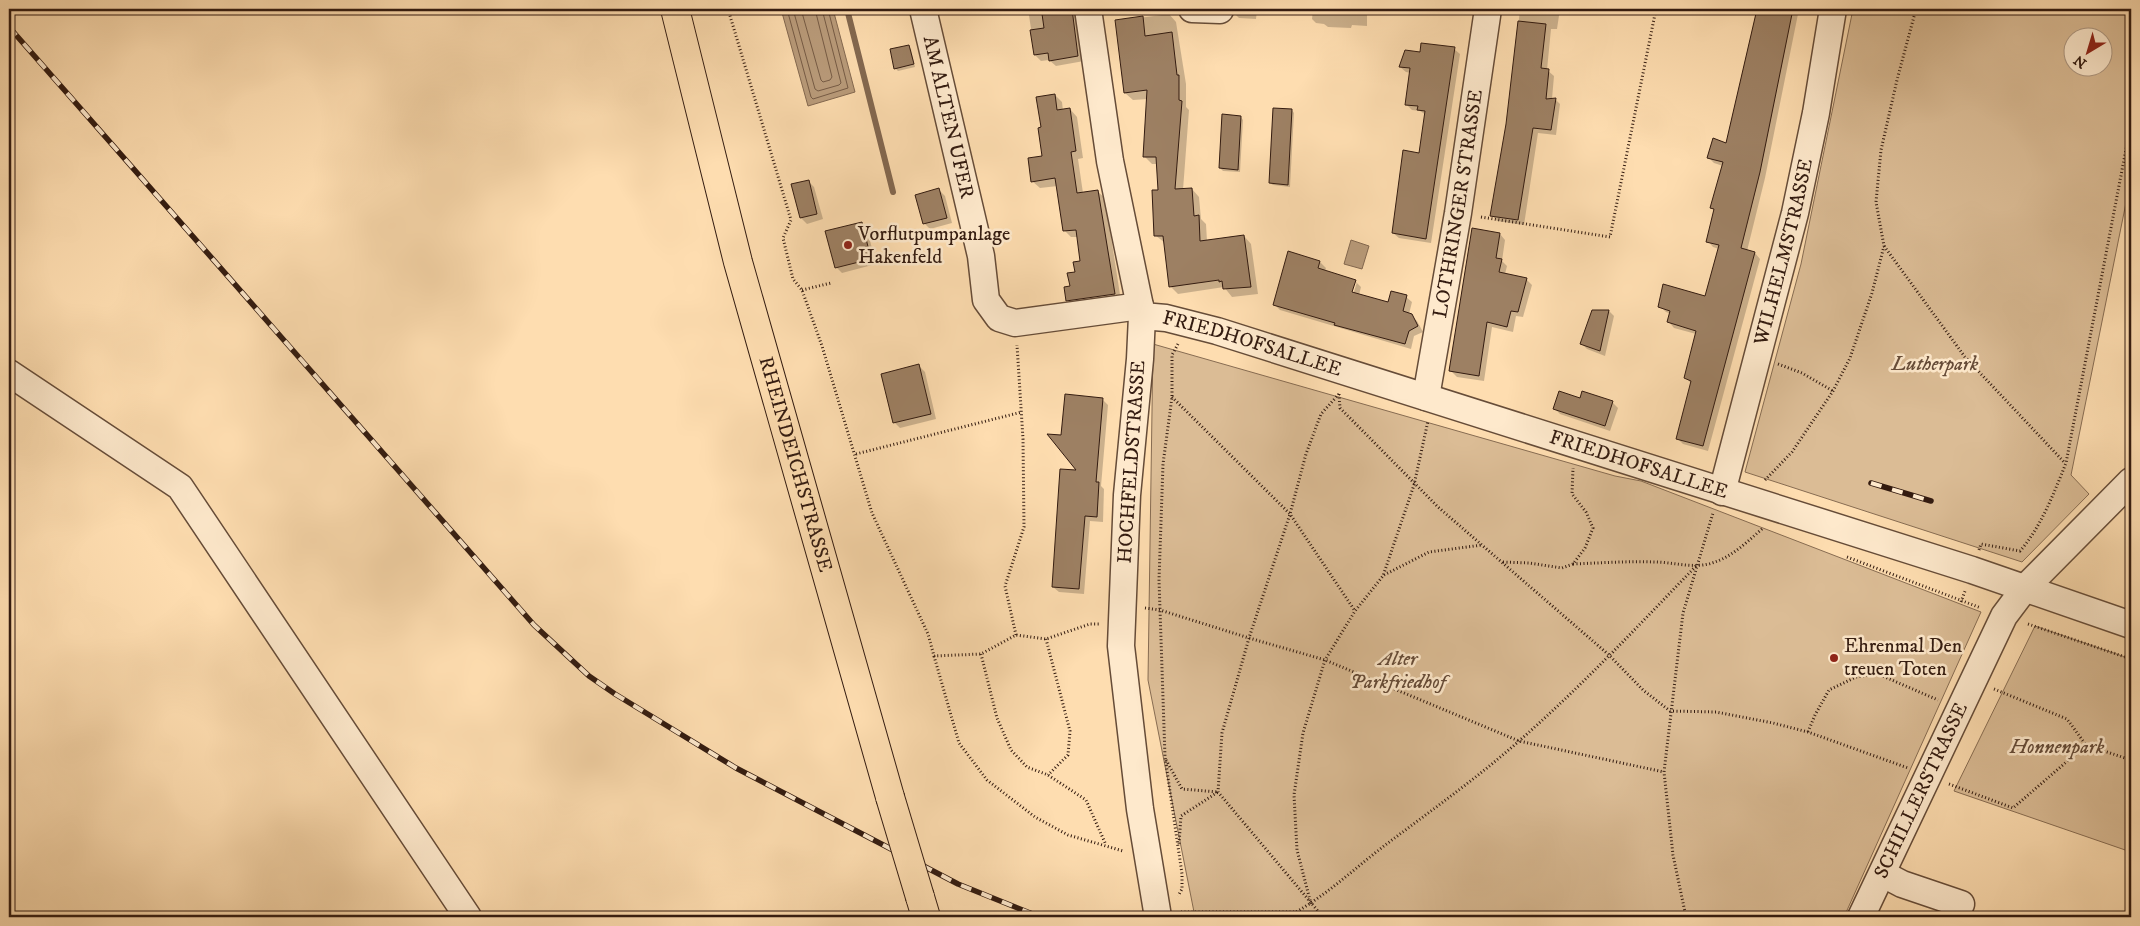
<svg xmlns="http://www.w3.org/2000/svg" width="2140" height="926" viewBox="0 0 2140 926" font-family="'IM FELL DW Pica',serif">
  <style>
    .green { fill: #dbbc95; stroke: #876c52; fill-rule: evenodd }
    .water { fill: #b99b7a; stroke: #836850 }
    .shadow { fill: #0003; fill-rule: evenodd }
    .lines { fill: none; stroke-linecap: round; stroke-linejoin: round }
    .shore { stroke: #765b45; stroke-width: 1 }
    .stream { stroke: #836850; stroke-width: 6 }
    .building { fill: #9d8063; stroke: #331b10 }
    .minor-casing { stroke: #664c38; stroke-width: 29 }
    .major-casing { stroke: #331b10; stroke-width: 30 }
    .path { stroke: #331b10; stroke-width: 3; stroke-dasharray: 1 2.5; stroke-linecap: butt }
    .minor { stroke: #fee9cc; stroke-width: 26 }
    .major { stroke: #feddb0; stroke-width: 28 }
    .rail-casing { stroke: #331b10; stroke-width: 5.5 }
    .rail { stroke: #fee9cc; stroke-width: 4; stroke-dasharray: 11; stroke-linecap: butt }
    .major-bridge-casing { stroke: #331b10; stroke-width: 30; stroke-linecap: butt }
    .major-bridge { stroke: #feddb0; stroke-width: 28 }
    .poi-dot { fill: #8f2418; stroke: #fee9cc; stroke-width: 2 }
    .labels { text-anchor: middle; dominant-baseline: central; stroke-width: 5; stroke-linejoin: round; paint-order: stroke }
    .street-label { font-size: 20px; fill: #331b10; stroke: #fee9cc }
    .poi-label { font-size: 20px; fill: #331b10; stroke: #fee9cc; text-anchor: start }
    .park-label { font-size: 20px; font-style: italic; fill: #654b38; stroke: #fee9cc }
  </style>
  <rect width="100%" height="100%" fill="#feddb0"/>
  <filter id="stains"><feTurbulence type="fractalNoise" baseFrequency=".004" numOctaves="4"/><feColorMatrix values="0 0 0 0 .2 0 0 0 0 .09 0 0 0 0 .02 0 0 0 .5 -.17"/></filter>
  <radialGradient id="worn" r=".72"><stop offset=".6" stop-color="#630" stop-opacity="0"/><stop offset="1" stop-color="#630" stop-opacity=".3"/></radialGradient>
  <g class="green">
    <path d="M1853,9H2131V178L2071,475L2089,494L2022,562L1745,472L1801,264ZM2072,38H2102V68H2072Z"/>
    <polygon points="1153,344 1615,476 1641,481 1981,612 1844,917 1195,917 1148,680"/>
    <polygon points="2035,626 2131,659 2131,852 1954,791"/>
  </g>
  <g class="water">
    <polygon points="781,9 833,9 855,92 808,106"/>
    <polygon points="1351,240 1369,246 1362,269 1344,264"/>
  </g>
  <g class="shadow">
    <polygon points="1028,9 1076,9 1084,61 1056,66 1049,60 1041,61 1035,55"/>
    <polygon points="1237,9 1273,9 1273,11 1257,10 1256,19 1239,18 1236,15"/>
    <polygon points="1313,9 1367,9 1367,26 1352,25 1351,28 1328,27 1324,24 1316,23 1312,19"/>
    <polygon points="1520,9 1560,9 1557,29 1551,29 1547,70 1554,76 1552,99 1555,99 1560,104 1556,135 1538,133 1524,225 1497,221 1492,215 1508,124"/>
    <polygon points="1757,9 1799,9 1765,178 1747,251 1755,253 1760,259 1708,451 1683,444 1677,438 1691,383 1685,377 1696,334 1674,328 1669,322 1671,314 1666,312 1660,306 1706,297 1719,249 1713,247 1708,241 1715,211 1712,208 1723,166 1714,163 1709,158 1727,145"/>
    <polygon points="1169,14 1176,22 1186,84 1186,107 1189,110 1183,190 1192,189 1199,197 1201,219 1206,224 1207,241 1244,236 1251,244 1258,294 1232,297 1224,287 1178,294 1170,286 1165,243 1155,235 1159,191 1157,164 1152,164 1144,156 1148,99 1133,100 1125,93 1116,21"/>
    <polygon points="908,46 911,49 915,67 898,71 895,68"/>
    <polygon points="1454,49 1460,54 1431,243 1399,238 1393,233 1420,154 1426,115 1420,111 1412,110 1406,104 1411,73 1406,72 1400,67 1421,53"/>
    <polygon points="1055,95 1062,102 1063,111 1070,109 1077,117 1083,158 1078,159 1083,193 1097,191 1105,198 1121,301 1075,307 1068,300 1082,262 1078,237 1071,237 1064,230 1058,186 1040,188 1032,181 1043,157 1042,128"/>
    <polygon points="1292,110 1294,113 1290,187 1273,185 1270,183"/>
    <polygon points="1241,117 1243,120 1240,172 1223,171 1220,168"/>
    <polygon points="808,181 814,187 823,219 807,224 801,218"/>
    <polygon points="939,190 945,196 952,223 930,229 924,223"/>
    <polygon points="861,224 867,229 876,264 842,273 836,267"/>
    <polygon points="1500,234 1505,240 1502,261 1507,266 1505,274 1526,279 1532,285 1523,317 1516,316 1513,332 1492,327 1484,381 1457,377 1451,371"/>
    <path d="M1289,252L1320,262L1326,268L1325,271L1355,281L1361,287L1359,295L1389,304L1406,297L1412,302L1409,314L1417,321L1423,332L1414,336L1411,349L1280,310L1274,304ZM1354,282H1357L1352,298L1349,297Z"/>
    <polygon points="2131,290 2131,329 2125,322"/>
    <polygon points="1609,311 1614,316 1605,356 1587,349 1582,344"/>
    <polygon points="919,366 925,372 936,419 900,428 894,422"/>
    <polygon points="1102,399 1108,405 1101,486 1104,489 1103,522 1090,521 1084,594 1059,592 1053,587 1079,472 1062,437"/>
    <polygon points="1580,400 1612,402 1618,408 1610,431 1560,414 1554,408"/>
  </g>
  <g class="lines">
    <g class="shore">
      <polyline points="787,9 811,97 813,99 848,88 828,9"/>
      <polyline points="793,9 815,89 818,91 839,85 841,83 822,9"/>
      <polyline points="801,9 821,80 823,82 830,80 832,77 815,9"/>
    </g>
    <polyline class="stream" points="847,9 893,192"/>
  </g>
  <g class="building">
    <polygon points="1046,9 1072,9 1078,56 1049,61 1048,53 1034,55 1030,30 1044,28 1042,14 1046,13"/>
    <polygon points="1757,9 1793,9 1760,172 1741,248 1755,252 1703,446 1676,439 1691,381 1684,378 1696,331 1667,322 1670,311 1658,307 1663,284 1705,296 1719,245 1706,242 1714,209 1710,208 1723,162 1707,158 1713,138 1726,143"/>
    <polygon points="1143,16 1145,36 1172,32 1177,75 1179,75 1179,100 1182,101 1175,189 1192,188 1194,216 1199,215 1200,241 1244,235 1251,287 1223,289 1222,281 1219,282 1219,280 1169,287 1163,236 1154,236 1152,190 1158,190 1156,157 1143,157 1147,90 1124,93 1115,20"/>
    <polygon points="1518,21 1546,24 1541,68 1549,69 1546,99 1556,98 1551,130 1533,128 1518,220 1490,216 1506,124"/>
    <polygon points="1421,43 1455,47 1426,239 1392,233 1403,150 1419,153 1425,111 1417,110 1418,106 1405,105 1410,68 1399,67 1405,50 1420,52"/>
    <polygon points="909,45 914,64 894,69 890,49"/>
    <polygon points="1055,94 1057,110 1070,108 1076,151 1071,152 1077,193 1098,190 1115,294 1066,301 1064,287 1070,286 1067,273 1075,272 1073,262 1080,261 1076,230 1063,231 1055,178 1031,182 1028,158 1042,156 1038,128 1041,127 1036,97"/>
    <polygon points="1273,108 1292,109 1288,185 1269,183"/>
    <polygon points="1222,114 1241,116 1238,170 1219,168"/>
    <polygon points="809,180 817,214 800,218 791,184"/>
    <polygon points="939,188 947,218 923,224 915,195"/>
    <polygon points="862,222 871,259 835,268 825,231"/>
    <polygon points="1472,228 1500,233 1496,258 1502,259 1499,272 1527,278 1518,312 1511,311 1507,327 1487,322 1479,376 1449,371"/>
    <polygon points="1288,251 1320,261 1318,268 1356,280 1352,292 1388,302 1391,291 1407,295 1403,311 1412,314 1418,326 1409,331 1405,344 1334,325 1335,323 1273,305"/>
    <polygon points="1592,310 1609,310 1600,351 1580,344"/>
    <polygon points="919,364 931,414 893,423 881,374"/>
    <polygon points="1559,391 1580,398 1582,391 1613,401 1605,426 1553,409"/>
    <polygon points="1065,394 1103,398 1096,482 1099,482 1097,517 1085,516 1079,589 1052,587 1060,469 1076,470 1047,434 1061,435"/>
  </g>
  <g class="lines">
    <defs>
      <g id="minor">
        <path id="s1" d="M923,9L981,256L986,300L999,318L1015,323L1140,306"/>
        <polyline points="1088,9 1110,161 1142,316 1140,359 1127,495 1121,646 1140,809 1158,917"/>
        <polyline points="1192,9 1220,10 1220,9"/>
        <path id="s2" d="M1142,316L1166,318L1217,331L1972,570L2131,625"/>
        <polyline points="9,373 180,487 468,917"/>
        <path id="s3" d="M1426,397L1458,213L1488,9"/>
        <path id="s4" d="M1722,492L1795,213L1816,113L1833,9"/>
        <polyline points="1883,874 1902,884 1961,904"/>
        <path id="s5" d="M1861,917L2004,616L2025,588L2131,481"/>
      </g>
      <g id="major">
        <path id="s6" d="M675,9L738,262L890,797"/>
        <polyline points="920,897 926,917"/>
      </g>
    </defs>
    <use href="#minor" class="minor-casing"/>
    <use href="#major" class="major-casing"/>
    <g class="path">
      <polyline points="728,9 791,220 783,238 793,279 802,290 822,346 872,513 928,634 934,656 981,654 1016,635 1046,639 1090,624 1099,624"/>
      <polyline points="1481,217 1610,237 1656,9"/>
      <polyline points="1884,246 1965,357 2065,463"/>
      <polyline points="802,290 831,283"/>
      <polyline points="1178,344 1172,355 1172,397 1163,464 1159,580 1165,757 1182,874 1182,889 1178,896"/>
      <polyline points="1778,364 1802,373 1833,391"/>
      <polyline points="1339,394 1340,408 1438,507 1609,655 1643,690 1670,711 1716,712 1773,723 1808,732 1908,768"/>
      <polyline points="1339,394 1321,414 1306,454 1290,514 1249,638 1325,660 1519,741 1664,772"/>
      <polyline points="1172,397 1290,514 1355,611"/>
      <polyline points="856,454 1022,412"/>
      <polyline points="1765,480 1792,452 1833,391 1850,358 1872,293 1884,246 1876,202 1881,150 1897,80 1916,9"/>
      <path d="M1979,550L1981,544L2020,551C2041,527 2054,493 2066,463L2131,123"/>
      <polyline points="1847,557 1981,608"/>
      <polyline points="1503,562 1529,563 1562,568 1573,564 1585,548 1593,528 1586,512 1572,494 1573,468"/>
      <path d="M1573,564C1600,563 1627,561 1654,562C1673,562 1694,569 1712,563C1732,557 1747,542 1763,528"/>
      <polyline points="1384,575 1429,552 1482,545"/>
      <polyline points="1961,602 1965,591"/>
      <polyline points="1145,608 1160,610 1249,638 1222,733 1218,792 1323,917"/>
      <polyline points="2028,624 2131,659"/>
      <polyline points="1016,635 1005,586 1024,527 1023,439 1017,345"/>
      <polyline points="1046,639 1070,731 1068,755 1048,775"/>
      <polyline points="981,654 997,718 1011,750 1027,767 1048,775 1086,800 1106,845"/>
      <polyline points="934,656 959,743 987,780 1035,817 1068,835 1123,851"/>
      <polyline points="1994,689 2067,719 2086,745 2131,760"/>
      <polyline points="1808,732 1815,715 1829,690 1856,677 1878,674 1938,700"/>
      <polyline points="1166,760 1182,789 1218,792 1181,816 1179,844"/>
      <polyline points="1949,784 2013,808 2086,745"/>
      <polyline points="1311,904 1297,850 1294,795 1303,733 1325,660 1355,611 1383,576 1414,485 1428,421"/>
      <path d="M1181,912H1296C1328,894 1355,868 1384,846C1429,812 1476,779 1519,741C1582,686 1639,625 1697,565"/>
      <polyline points="1478,917 1478,915"/>
      <polyline points="1686,917 1673,855 1664,772 1683,613 1713,513"/>
    </g>
    <use href="#minor" class="minor"/>
    <use href="#major" class="major"/>
    <defs>
      <g id="rail">
        <polyline points="9,27 534,625 589,676 615,694 736,768 958,884 1040,917"/>
        <polyline points="1871,483 1931,501"/>
      </g>
    </defs>
    <use href="#rail" class="rail-casing"/>
    <use href="#rail" class="rail"/>
    <defs>
      <polyline id="major-bridge" points="890,797 920,897"/>
    </defs>
    <use href="#major-bridge" class="major-bridge-casing"/>
    <use href="#major-bridge" class="major-bridge"/>
  </g>
  <g class="poi-dot">
    <circle cx="848" cy="245" r="5"/>
    <circle cx="1834" cy="658" r="5"/>
  </g>
  <g class="labels">
    <g class="street-label">
      <text stroke="none"><textPath href="#s1" startOffset="111">AM ALTEN UFER</textPath></text>
      <text stroke="none"><textPath href="#s3" startOffset="196">LOTHRINGER STRASSE</textPath></text>
      <text stroke="none"><textPath href="#s4" startOffset="248">WILHELMSTRASSE</textPath></text>
      <text stroke="none"><textPath href="#s2" startOffset="114">FRIEDHOFSALLEE</textPath></text>
      <text transform="translate(1132 462) rotate(-86)">HOCHFELDSTRASSE</text>
      <text stroke="none"><textPath href="#s6" startOffset="471">RHEINDEICHSTRASSE</textPath></text>
      <text stroke="none"><textPath href="#s2" startOffset="519">FRIEDHOFSALLEE</textPath></text>
      <text stroke="none"><textPath href="#s5" startOffset="140">SCHILLERSTRASSE</textPath></text>
    </g>
    <g class="poi-label">
      <text x="858" y="234">Vorflutpumpanlage<tspan x="858" dy="23">Hakenfeld</tspan></text>
      <text x="1844" y="646">Ehrenmal Den<tspan x="1844" dy="23">treuen Toten</tspan></text>
    </g>
    <g class="park-label">
      <text x="1935" y="364">Lutherpark</text>
      <text x="1398" y="659">Alter<tspan x="1398" dy="23">Parkfriedhof</tspan></text>
      <text x="2057" y="747">Honnenpark</text>
    </g>
  </g>
  <rect width="2140" height="926" fill="none" stroke="#feddb0" stroke-width="30"/>
  <rect x="10" y="10" width="2120" height="906" fill="none" stroke="#331b10" stroke-width="2.5"/>
  <rect x="15" y="15" width="2110" height="896" fill="none" stroke="#331b10"/>
  <g transform="translate(2088 52) rotate(218)"><circle r="24" fill="#fee9cc" stroke="#ad9781"/>
  <path d="M0-4L9 19L0 12L-9 19Z" fill="#8f2418"/>
  <text y="-8" font-size="14" font-weight="bold" text-anchor="middle" fill="#331b10">N</text>
  </g>
  <rect width="100%" height="100%" filter="url(#stains)"/>
  <rect width="100%" height="100%" fill="url(#worn)"/>
</svg>
